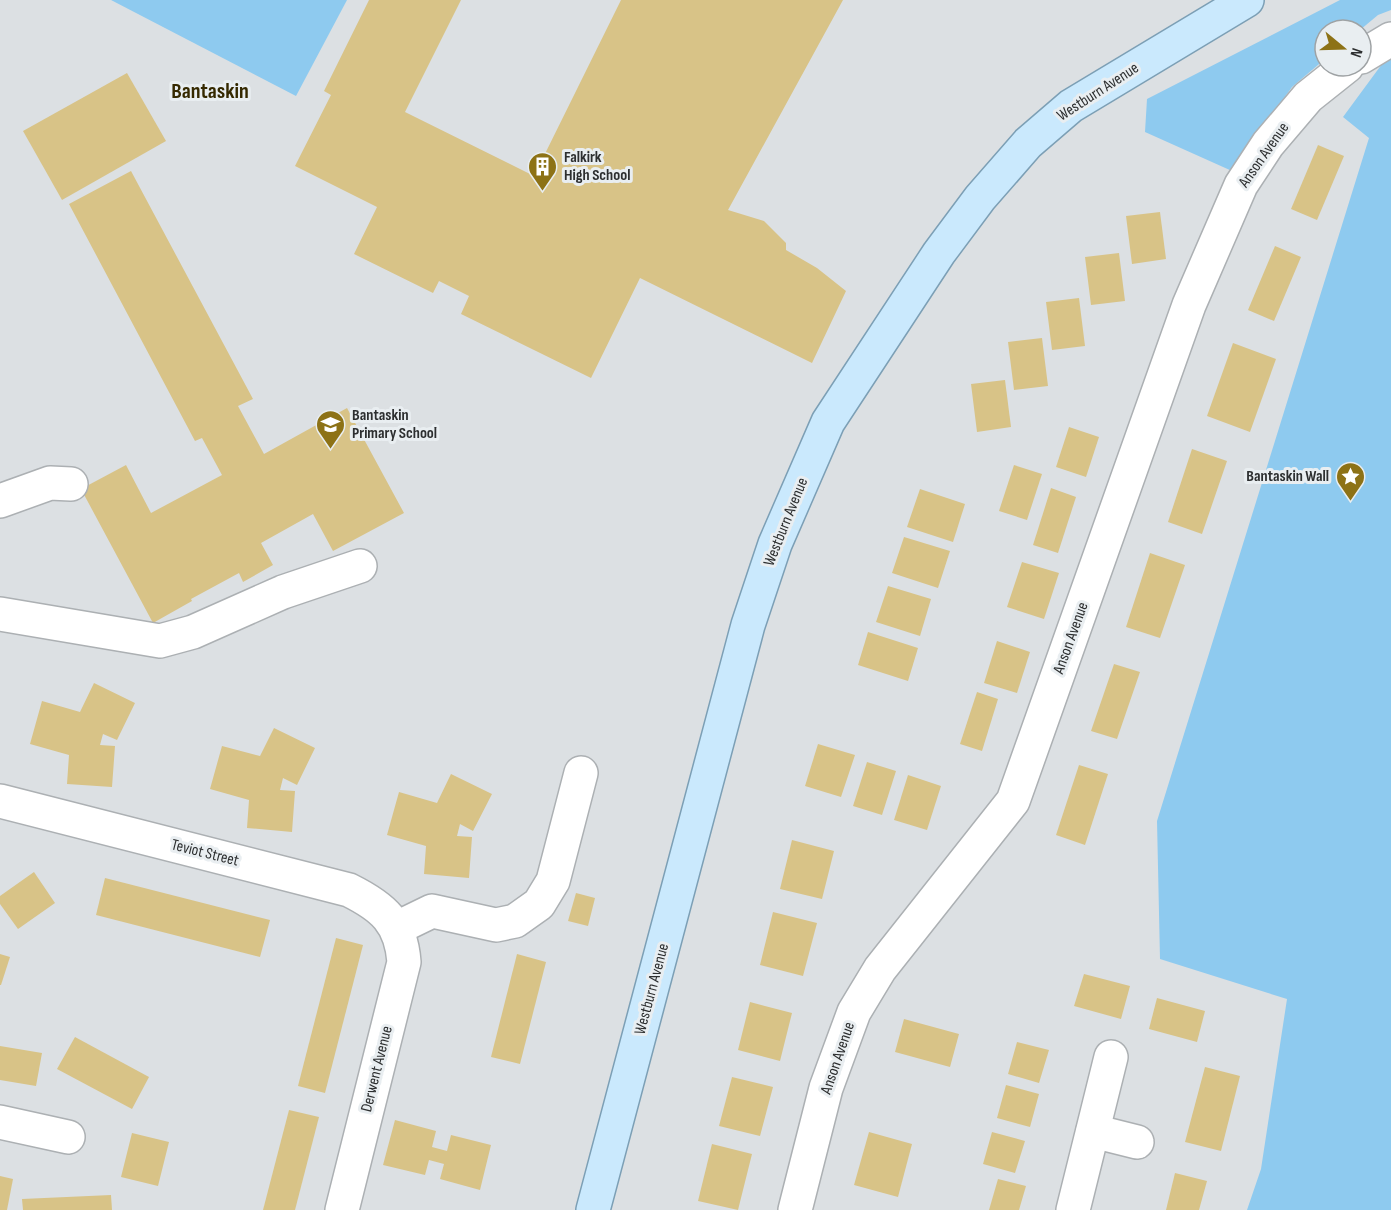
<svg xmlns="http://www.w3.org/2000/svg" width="1391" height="1210" viewBox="0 0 1391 1210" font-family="'Sofia Sans Condensed',sans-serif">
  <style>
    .green { fill: #8ecaef }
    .building { fill: #d8c387 }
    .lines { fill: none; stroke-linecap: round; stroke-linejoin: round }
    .minor-casing { stroke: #acb0b3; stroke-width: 36 }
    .major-casing { stroke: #7c9fb5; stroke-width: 36 }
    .minor { stroke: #fff; stroke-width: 33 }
    .major { stroke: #cae9fd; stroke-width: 33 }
    .labels { text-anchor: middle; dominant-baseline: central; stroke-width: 6; stroke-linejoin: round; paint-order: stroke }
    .street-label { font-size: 16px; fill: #2d2f30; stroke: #e9eef1 }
    .poi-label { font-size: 16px; font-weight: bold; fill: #2d2f30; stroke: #e9eef1; text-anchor: start }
    .district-label { font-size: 22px; font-weight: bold; fill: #352900; stroke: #e9eef1 }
  </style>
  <rect width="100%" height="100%" fill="#dce0e3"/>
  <g class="green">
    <polygon points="111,0 347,0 296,96"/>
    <polygon points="1340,0 1391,0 1391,10 1378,15 1360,30 1325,30 1325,59 1292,87 1232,171 1145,132 1147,99"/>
    <polygon points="1391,57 1391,1210 1247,1210 1261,1169 1287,999 1160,959 1157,821 1369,138 1343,117 1382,64"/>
  </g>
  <g class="building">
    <polygon points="369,0 461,0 405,112 534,176 621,0 843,0 728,210 764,221 786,243 786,250 817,268 846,291 812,363 640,278 591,378 461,314 469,296 439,281 433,293 354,254 377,207 295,166 331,95 324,91"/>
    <polygon points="127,73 166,141 62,200 23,131"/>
    <polygon points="1318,145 1344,156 1317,220 1291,209"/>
    <polygon points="131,171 253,399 238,406 264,454 347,408 404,513 333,551 313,514 261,543 273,565 243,582 239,573 191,599 192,601 153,623 81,489 126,465 151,513 222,475 202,438 195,441 69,204"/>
    <polygon points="1160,212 1166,259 1132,264 1126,216"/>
    <polygon points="1275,246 1301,257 1274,321 1248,310"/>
    <polygon points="1119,253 1125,301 1091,305 1085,257"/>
    <polygon points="1079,298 1085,346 1052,350 1046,302"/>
    <polygon points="1042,338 1048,386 1014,390 1008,342"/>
    <polygon points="1233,343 1276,359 1250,432 1207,416"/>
    <polygon points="1005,380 1011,427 977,432 971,384"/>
    <polygon points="1069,427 1099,437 1086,477 1056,467"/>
    <polygon points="1192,449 1227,461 1202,534 1168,522"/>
    <polygon points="1014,465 1042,474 1027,520 999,511"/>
    <polygon points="1051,488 1076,497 1058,553 1033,545"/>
    <polygon points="920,489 965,504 953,542 907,527"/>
    <polygon points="904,537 950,551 938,588 892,573"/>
    <polygon points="1150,553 1185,565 1160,638 1126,627"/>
    <polygon points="1022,562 1059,573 1044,619 1007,607"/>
    <polygon points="888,586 931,599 920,636 876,622"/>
    <polygon points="868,632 918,648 908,681 858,665"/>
    <polygon points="997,641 1030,652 1017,693 984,683"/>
    <polygon points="1114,664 1140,672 1117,739 1091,731"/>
    <polygon points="94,683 135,703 117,740 103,734 100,745 115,746 112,787 67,784 69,755 30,744 42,701 80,712"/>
    <polygon points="977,692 998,699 982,751 960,744"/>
    <polygon points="274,728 315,748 297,785 283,778 280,790 295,791 292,832 247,828 249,800 210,789 222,746 260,756"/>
    <polygon points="818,744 855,755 841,797 805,786"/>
    <polygon points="867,762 896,771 882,815 853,806"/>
    <polygon points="1079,765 1108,774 1085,845 1056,835"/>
    <polygon points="451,774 492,794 473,831 460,824 457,836 472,837 469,878 424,874 426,846 387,835 399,792 437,803"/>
    <polygon points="908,775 941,786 927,830 894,820"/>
    <polygon points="792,840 834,851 822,899 780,889"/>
    <polygon points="34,872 55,903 18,929 0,904 0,896"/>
    <polygon points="105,878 270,920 260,957 96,915"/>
    <polygon points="576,893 595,898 588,926 568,921"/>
    <polygon points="773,912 817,923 803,976 760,965"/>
    <polygon points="336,938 363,945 325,1093 298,1086"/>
    <polygon points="0,954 10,957 1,985 0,985"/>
    <polygon points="517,954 546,962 520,1064 491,1057"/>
    <polygon points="1084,974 1130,986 1121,1019 1074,1006"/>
    <polygon points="1157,998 1205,1011 1197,1042 1149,1029"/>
    <polygon points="750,1002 792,1013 780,1061 738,1050"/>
    <polygon points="904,1019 959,1034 950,1067 895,1052"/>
    <polygon points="75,1037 149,1077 132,1109 57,1069"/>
    <polygon points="1017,1042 1049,1050 1039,1083 1008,1074"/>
    <polygon points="0,1046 42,1053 36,1086 0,1080"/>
    <polygon points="1205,1067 1240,1076 1221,1151 1185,1142"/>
    <polygon points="732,1077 773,1087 760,1136 719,1126"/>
    <polygon points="1006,1085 1039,1094 1030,1127 997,1118"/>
    <polygon points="289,1110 319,1117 295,1210 263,1210"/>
    <polygon points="395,1120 436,1131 432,1147 447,1151 451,1135 491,1145 480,1190 440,1179 444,1164 429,1160 425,1175 383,1165"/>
    <polygon points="869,1132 912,1144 898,1197 854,1185"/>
    <polygon points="992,1132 1025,1141 1015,1173 983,1164"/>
    <polygon points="132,1133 169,1142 158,1186 121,1177"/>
    <polygon points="712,1144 752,1154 738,1210 698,1201"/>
    <polygon points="1175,1173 1207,1181 1199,1210 1166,1210"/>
    <polygon points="0,1176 13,1179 7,1210 0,1210"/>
    <polygon points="998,1179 1026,1186 1019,1210 989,1210"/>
    <polygon points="111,1195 112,1210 23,1210 22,1199"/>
  </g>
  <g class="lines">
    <defs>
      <g id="minor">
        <polyline points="1361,57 1391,39"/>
        <polyline points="0,501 50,483 71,484"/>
        <polyline points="0,614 160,641 193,632 283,592 360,566"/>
        <path d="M0,801L349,890C383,907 401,922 404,962L342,1210"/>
        <polyline points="397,928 432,911 496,925 515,921 539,904 553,881 581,773"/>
        <polyline points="0,1122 68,1137"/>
        <polyline points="1093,1131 1137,1142"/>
        <polyline points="795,1210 826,1088 854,1012 880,969 1013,801 1189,305 1241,185 1268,144 1308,97 1347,66"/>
        <polyline points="1073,1210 1111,1057"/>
      </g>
      <polyline id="major" points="593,1210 748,625 775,544 828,422 939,253 980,198 1028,143 1071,106 1247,0"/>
    </defs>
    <use href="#minor" class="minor-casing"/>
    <use href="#major" class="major-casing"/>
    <use href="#minor" class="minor"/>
    <use href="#major" class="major"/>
  </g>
  <defs>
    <symbol id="building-pin" viewBox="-11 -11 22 30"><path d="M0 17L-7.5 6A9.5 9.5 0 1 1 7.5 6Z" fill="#8d7216" stroke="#e9eef1"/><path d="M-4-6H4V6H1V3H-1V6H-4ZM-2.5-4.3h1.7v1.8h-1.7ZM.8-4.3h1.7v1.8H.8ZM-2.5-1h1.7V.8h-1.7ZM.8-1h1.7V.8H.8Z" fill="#fff"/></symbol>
    <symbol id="school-pin" viewBox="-11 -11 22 30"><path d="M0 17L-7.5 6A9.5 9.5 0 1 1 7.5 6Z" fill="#8d7216" stroke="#e9eef1"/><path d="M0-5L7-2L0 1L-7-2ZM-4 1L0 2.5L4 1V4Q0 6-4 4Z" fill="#fff"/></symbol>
    <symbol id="sight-pin" viewBox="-11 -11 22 30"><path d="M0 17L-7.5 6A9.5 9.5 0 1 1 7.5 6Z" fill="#8d7216" stroke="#e9eef1"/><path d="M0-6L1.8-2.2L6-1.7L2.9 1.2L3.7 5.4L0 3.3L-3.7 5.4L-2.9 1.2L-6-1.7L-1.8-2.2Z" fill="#fff"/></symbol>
  </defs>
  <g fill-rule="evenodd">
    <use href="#building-pin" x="526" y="150" width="33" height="45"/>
    <use href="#school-pin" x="314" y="408" width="33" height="45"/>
    <use href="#sight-pin" x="1334" y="460" width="33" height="45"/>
  </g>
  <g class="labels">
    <g class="street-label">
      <text transform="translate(1098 92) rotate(-33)">Westburn Avenue</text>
      <text transform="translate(1264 155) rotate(-55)">Anson Avenue</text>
      <text transform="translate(786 522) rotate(-68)">Westburn Avenue</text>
      <text transform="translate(1071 638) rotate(-70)">Anson Avenue</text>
      <text transform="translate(205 853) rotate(14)">Teviot Street</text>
      <text transform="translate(652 989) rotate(-75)">Westburn Avenue</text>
      <text transform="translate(838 1058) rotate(-71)">Anson Avenue</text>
      <text transform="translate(377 1069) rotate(-76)">Derwent Avenue</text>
    </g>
    <g class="poi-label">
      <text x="564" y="157">Falkirk<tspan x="564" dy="18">High School</tspan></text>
      <text x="352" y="415">Bantaskin<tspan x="352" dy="18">Primary School</tspan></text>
      <text x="1329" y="476" text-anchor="end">Bantaskin Wall</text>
    </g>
    <g class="district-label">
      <text x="210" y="91">Bantaskin</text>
    </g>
  </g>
  <g transform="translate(1343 48) rotate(109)"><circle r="28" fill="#e9eef1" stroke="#9ea2a4" stroke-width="1.5"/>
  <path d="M0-4.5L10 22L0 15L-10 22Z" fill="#8d7216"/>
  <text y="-9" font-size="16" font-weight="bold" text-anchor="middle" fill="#2d2f30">N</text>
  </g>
</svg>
